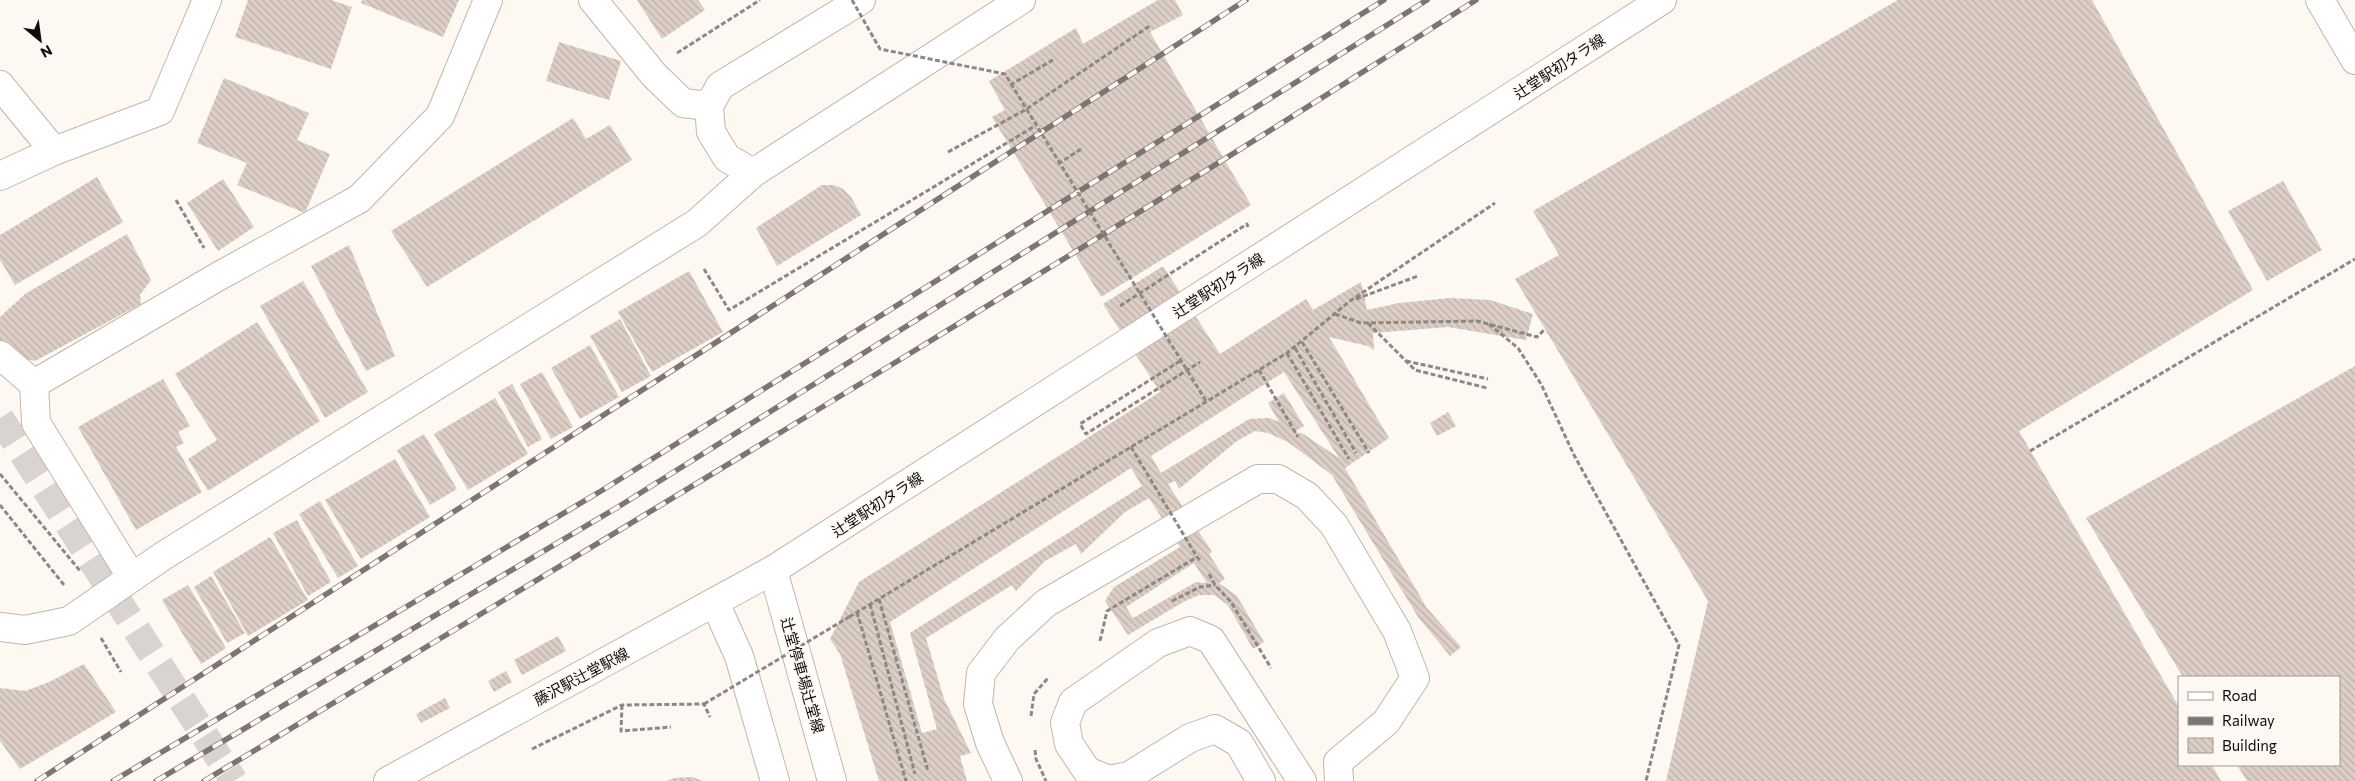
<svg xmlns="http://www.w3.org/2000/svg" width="2355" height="781" viewBox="0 0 2355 781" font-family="Commissioner,'Noto Sans JP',sans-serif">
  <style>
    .building { fill: url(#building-back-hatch); fill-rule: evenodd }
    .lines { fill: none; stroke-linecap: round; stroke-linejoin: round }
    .secondary-tunnel { stroke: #dad4d0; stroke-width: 28; stroke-dasharray: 28 14; stroke-linecap: butt }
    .street-casing { stroke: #c3b5ab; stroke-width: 30 }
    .secondary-casing { stroke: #c3b5ab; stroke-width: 30 }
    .path { stroke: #8d8884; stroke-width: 3; stroke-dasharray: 5 2.5; stroke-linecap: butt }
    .street { stroke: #fff; stroke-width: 28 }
    .secondary { stroke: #fff; stroke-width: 28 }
    .rail-casing { stroke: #7c7672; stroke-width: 5.5 }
    .rail { stroke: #fef8f3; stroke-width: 4; stroke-dasharray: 11; stroke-linecap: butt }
    .path-bridge { stroke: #8d8884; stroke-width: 3; stroke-dasharray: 5 2.5; stroke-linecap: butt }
    .labels { text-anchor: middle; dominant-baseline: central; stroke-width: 4; stroke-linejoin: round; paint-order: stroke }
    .street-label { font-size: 15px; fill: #100b08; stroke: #fef8f3 }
  </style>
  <defs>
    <pattern id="building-back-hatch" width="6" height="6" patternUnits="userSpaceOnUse" patternTransform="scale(1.25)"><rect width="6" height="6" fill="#ddcfc5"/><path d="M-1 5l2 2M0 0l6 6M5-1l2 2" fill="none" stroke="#bdb0a8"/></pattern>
  </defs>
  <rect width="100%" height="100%" fill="#fef8f3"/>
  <g class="building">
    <polygon points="248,0 331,0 352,7 331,69 235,37"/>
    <polygon points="362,0 459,0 443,37 361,3"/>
    <polygon points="637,0 698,0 705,10 662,39"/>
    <polygon points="1158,0 1175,0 1183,15 1150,32 1251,205 1101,297 992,117 1005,110 989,81 1076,28 1083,44"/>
    <polygon points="1898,0 2092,0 2253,290 2019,431 2179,707 2179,765 2212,765 2221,781 1666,781 1708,601 1515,279 1559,255 1533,211"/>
    <polygon points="559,42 621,61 609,100 546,81"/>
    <polygon points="224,78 309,113 297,140 330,154 305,213 237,185 247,163 197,143"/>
    <polygon points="573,118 586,139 610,125 632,160 427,287 391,231"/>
    <polygon points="97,177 123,222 15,285 0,260 0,235"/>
    <polygon points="223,179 254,227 218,251 187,203"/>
    <polygon points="2283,181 2322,250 2267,281 2228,211"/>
    <polygon points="822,185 834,185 843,189 851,197 861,215 777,266 756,228"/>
    <polygon points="127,234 151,280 140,295 141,304 35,361 5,354 0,346 0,317 25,294"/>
    <polygon points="349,245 395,356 366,371 311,266"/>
    <path d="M1163,266L1220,354L1306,299L1313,310L1361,282L1367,310L1399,303L1450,298L1490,300L1533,314L1526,340L1448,327L1373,333L1374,350L1368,346L1329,337L1389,438L1345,468L1427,608L1461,647L1450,656L1418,617L1332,475L1288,442L1268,433L1255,431L1237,441L1179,489L1175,481L1168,484L1212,552L1209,554L1225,579L1219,583L1237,596L1264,642L1253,649L1228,605L1214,595H1199L1185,601L1128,635L1105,601L1114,587L1180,547L1149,498L1125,512L1081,554L1076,544L1045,561L1016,591L1012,585L926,638L944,699L971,753L960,756L967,781H879L840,654L830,639L859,582L1160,392L1103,304ZM1284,372L1339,458L1302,433L1294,432L1304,426L1284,393L1268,403L1279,422L1270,418L1249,419L1161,473L1151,456ZM1131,468L1142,486L910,633L937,729L922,733L890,622ZM1194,563L1207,583L1196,582L1133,618L1126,607Z"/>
    <polygon points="689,271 723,332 652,372 618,312"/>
    <polygon points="303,281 368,392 325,418 260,306"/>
    <polygon points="620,319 651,376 622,392 590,336"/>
    <polygon points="257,322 320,421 208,491 188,459 217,440 175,374"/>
    <polygon points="590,345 619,397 580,419 551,368"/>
    <polygon points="2355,366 2355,781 2247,781 2237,765 2339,765 2339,677 2183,677 2086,518"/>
    <polygon points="542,372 573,427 551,439 520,384"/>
    <polygon points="163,379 190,426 178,432 184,443 176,447 202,492 136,530 78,427"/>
    <polygon points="512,384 542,439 528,447 498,392"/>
    <polygon points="495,398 528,454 468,490 434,434"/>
    <polygon points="1448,412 1456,426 1437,436 1430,423"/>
    <polygon points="424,434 457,489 430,505 397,450"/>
    <polygon points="395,459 430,517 361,559 325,500"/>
    <polygon points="320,501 358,566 338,578 299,514"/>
    <polygon points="297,520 331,582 308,596 273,533"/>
    <polygon points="270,537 308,600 248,636 213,572"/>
    <polygon points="211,576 245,633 227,643 194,587"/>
    <polygon points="188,585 226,648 201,664 162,600"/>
    <polygon points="558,636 566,651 522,675 514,660"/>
    <polygon points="84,664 116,712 20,769 0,741 0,688 25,691 49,682"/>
    <polygon points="506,671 512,682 494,692 488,681"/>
    <polygon points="445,698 450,708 421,723 416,714"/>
    <polygon points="692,777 703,781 667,781 674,778"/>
  </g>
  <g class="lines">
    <polyline class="secondary-tunnel" points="0,418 234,781"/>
    <defs>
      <g id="street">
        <polyline points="593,0 654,75 683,103 709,106"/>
        <polyline points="0,85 54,151"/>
        <polyline points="0,176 54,151 160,111 207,0"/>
        <polyline points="0,355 34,384 36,423 131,576"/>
        <polyline points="34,384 219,276 359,199 440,116 488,0"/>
      </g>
      <g id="secondary">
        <polyline points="2320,0 2355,60"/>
        <polyline points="753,173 727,158 711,132 709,106 720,86 861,0"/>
        <polyline points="773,570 832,781"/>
        <polyline points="715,603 739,656 775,781"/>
        <polyline points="0,627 25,630 69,621 163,556 697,223 753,173 1021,0"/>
        <polyline points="388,781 773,570 1662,0"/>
        <polyline points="1008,781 990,743 978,704 981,673 1007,639 1046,603 1258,479 1278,479 1307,496 1334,525 1397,631 1415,678 1386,722 1338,762 1339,781"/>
        <polyline points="1261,781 1239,743 1215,729 1190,738 1129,776 1109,780 1087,771 1069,744 1065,723 1073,702 1158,643 1190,631 1211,640 1302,781"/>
      </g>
    </defs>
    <use href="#street" class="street-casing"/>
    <use href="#secondary" class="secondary-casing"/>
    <g class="path">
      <polyline points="677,53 760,0"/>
      <polyline points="1010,85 1053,60"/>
      <polyline points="948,152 1025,110 1151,25"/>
      <polyline points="1058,164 1081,149"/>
      <polyline points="176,200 204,248"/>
      <polyline points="704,269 729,310 1035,126"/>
      <polyline points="1356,299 1418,276"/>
      <polyline points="1120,306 1247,224 1248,227"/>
      <polyline points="1335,314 1361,323 1477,321 1537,337 1545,329"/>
      <polyline points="1368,323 1415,370 1487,388"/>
      <polyline points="1489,324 1518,348 1541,384 1574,455 1679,645 1646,781"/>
      <polyline points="1302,342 1369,453"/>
      <polyline points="1295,348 1356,453"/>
      <polyline points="1287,353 1349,459"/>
      <polyline points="1180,361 1080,424 1086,434 1200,362"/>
      <polyline points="1406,361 1488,379"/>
      <polyline points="1259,370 1298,437"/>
      <polyline points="2030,451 2355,259"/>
      <polyline points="0,474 81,572"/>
      <polyline points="0,505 64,585"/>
      <polyline points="1209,574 1215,585 1231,602 1271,668"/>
      <polyline points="879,599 928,771"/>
      <polyline points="1172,601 1200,587 1215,585"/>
      <polyline points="870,604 915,774"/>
      <polyline points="857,612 906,781"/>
      <polyline points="849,617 1287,353 1350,301 1495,203"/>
      <polyline points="101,638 121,672"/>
      <polyline points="1100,641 1107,611 1197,557 1200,560"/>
      <polyline points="622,705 621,731 671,727"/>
      <polyline points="1031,716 1034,694 1048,678"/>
      <polyline points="532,749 622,705 704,704 710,717"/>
      <polyline points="1035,750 1036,759 1046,781"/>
    </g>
    <use href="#street" class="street"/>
    <use href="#secondary" class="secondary"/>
    <defs>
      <g id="rail">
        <polyline points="37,781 1246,0"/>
        <polyline points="113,781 601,491 1384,0"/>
        <polyline points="156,781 618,507 1427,0"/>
        <path d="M204,781C630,524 1057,268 1476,0"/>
      </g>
    </defs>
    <use href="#rail" class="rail-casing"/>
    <use href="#rail" class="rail"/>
    <g class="path-bridge">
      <polyline points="852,0 880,49 1005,74 1206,401"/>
      <polyline points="1131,447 1197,557"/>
      <polyline points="704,704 849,617"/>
    </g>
  </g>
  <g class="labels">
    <g class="street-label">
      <text transform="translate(1559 66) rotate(-33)">辻堂駅初タラ線</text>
      <text transform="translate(1218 285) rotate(-33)">辻堂駅初タラ線</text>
      <text transform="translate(877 504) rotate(-33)">辻堂駅初タラ線</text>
      <text transform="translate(803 675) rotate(74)">辻堂停車場辻堂線</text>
      <text transform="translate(581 676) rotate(-28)">藤沢駅辻堂駅線</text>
    </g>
  </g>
  <rect x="2178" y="676" width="162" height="90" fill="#fef8f3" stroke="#9f9995"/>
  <rect x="2188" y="692" width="25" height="8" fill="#ffffff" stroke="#9f9995"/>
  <text x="2222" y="701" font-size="15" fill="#100b08">Road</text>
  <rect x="2188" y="717" width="25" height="8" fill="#7c7672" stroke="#9f9995"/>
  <text x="2222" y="726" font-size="15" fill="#100b08">Railway</text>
  <rect x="2188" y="738" width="25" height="15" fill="url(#building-back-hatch)" stroke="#9f9995"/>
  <text x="2222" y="751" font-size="15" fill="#100b08">Building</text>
  <g transform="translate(40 40) rotate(151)" stroke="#fef8f3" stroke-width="4" paint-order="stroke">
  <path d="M0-4L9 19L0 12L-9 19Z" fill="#100b08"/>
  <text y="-8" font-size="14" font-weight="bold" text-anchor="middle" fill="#100b08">N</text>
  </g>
</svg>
